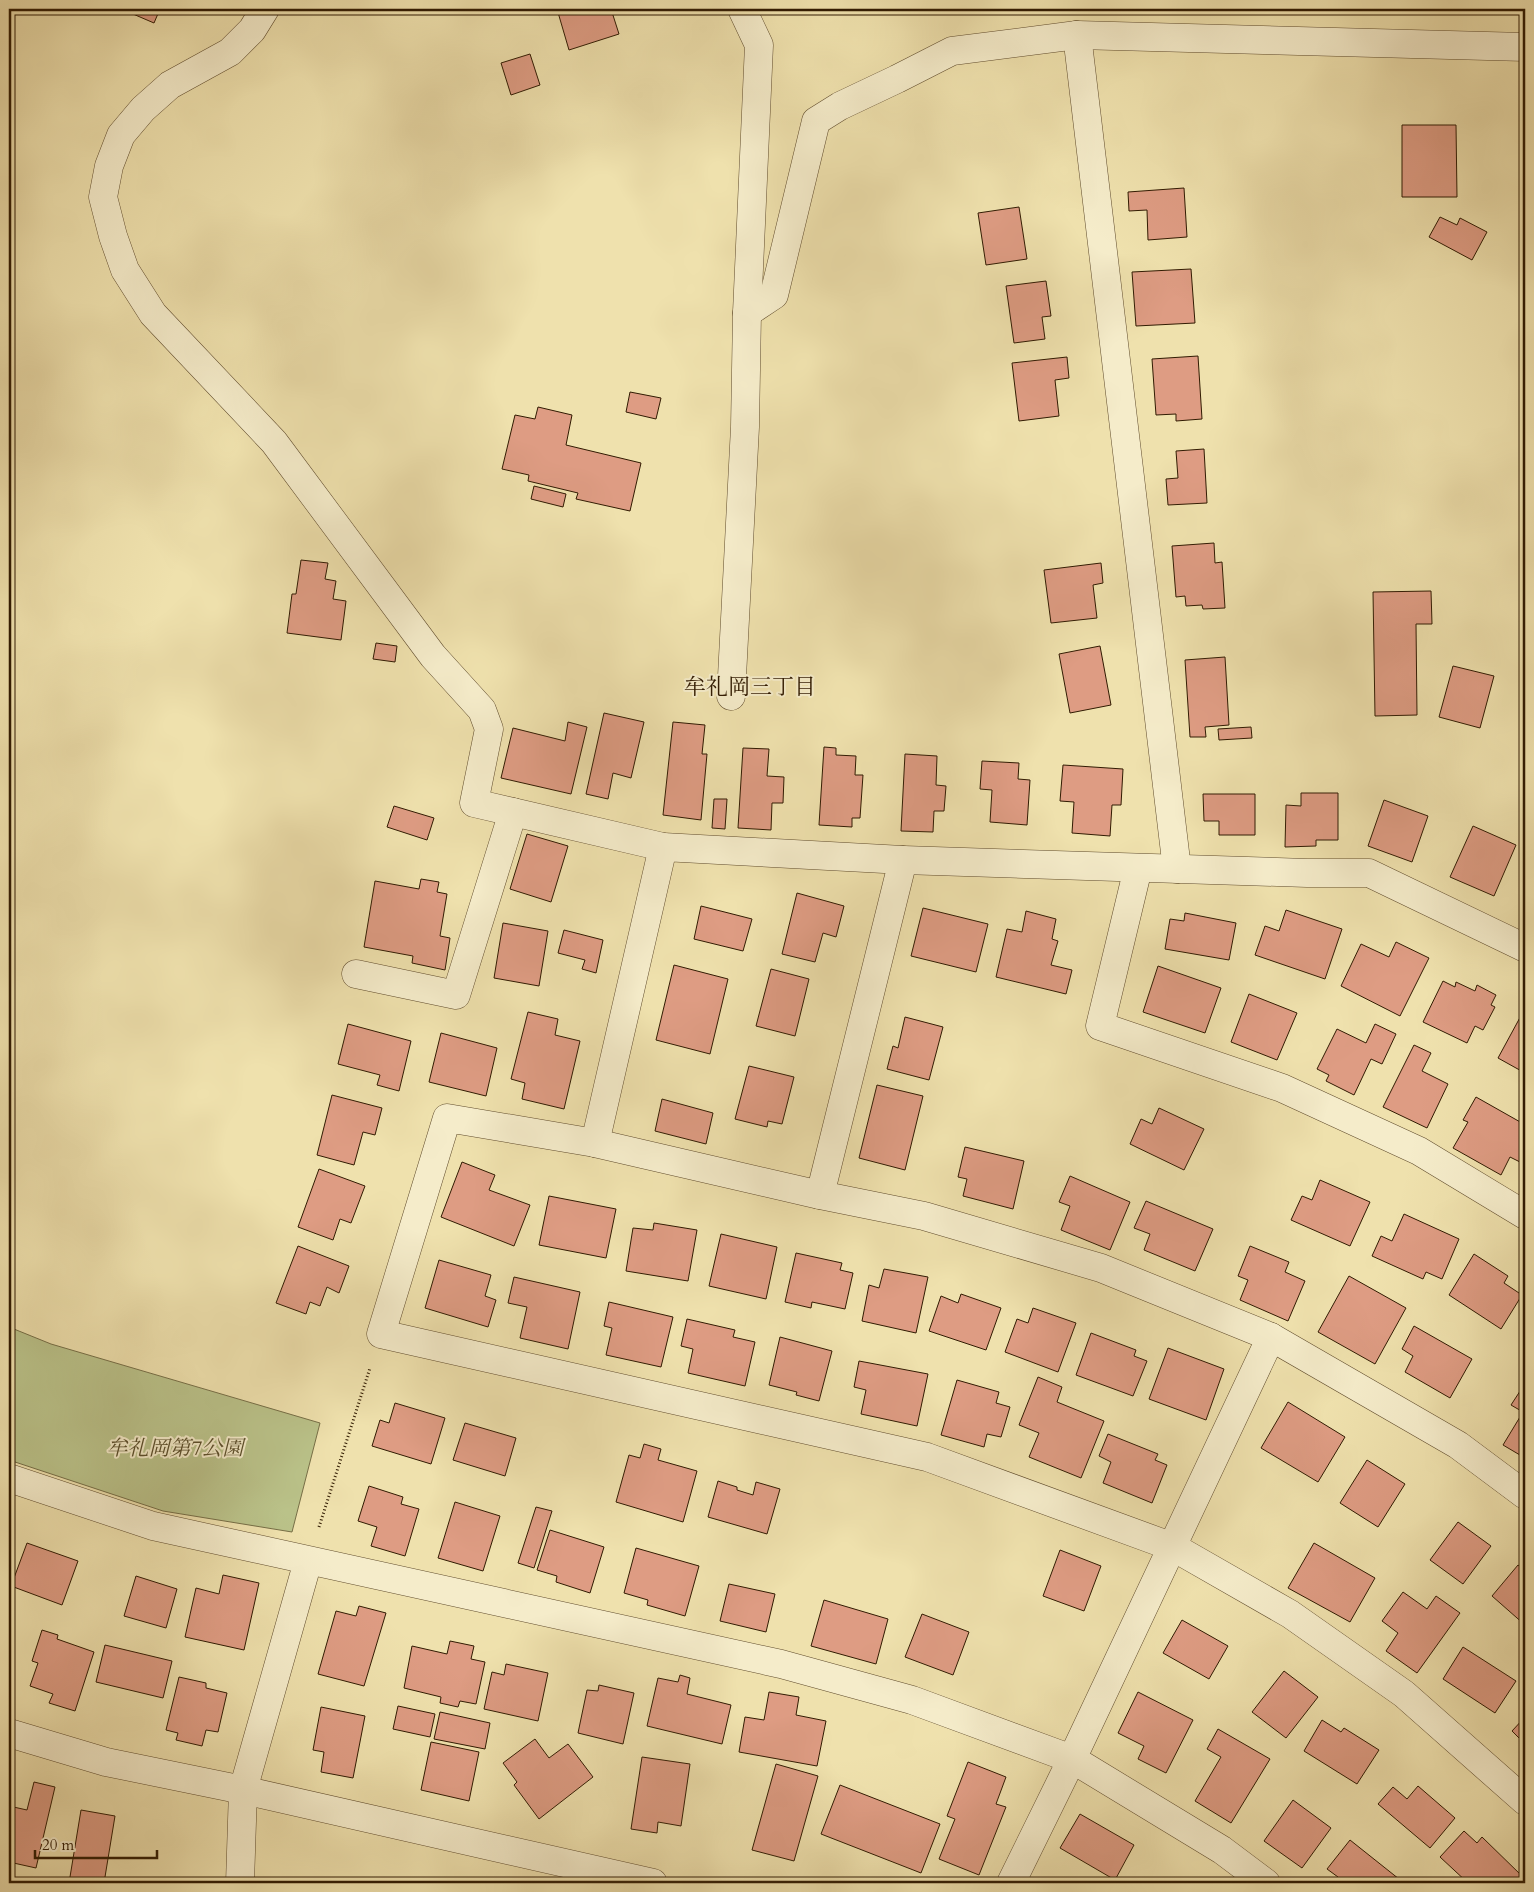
<svg xmlns="http://www.w3.org/2000/svg" width="1534" height="1892" viewBox="0 0 1534 1892" font-family="Cardo,'Noto Serif JP',serif">
  <style>
    .green { fill: #bac289; stroke: #766e46 }
    .building { fill: #de9c83; stroke: #311b02 }
    .lines { fill: none; stroke-linecap: round; stroke-linejoin: round }
    .minor-casing { stroke: #604c2d; stroke-width: 29 }
    .path { stroke: #311b02; stroke-width: 3; stroke-dasharray: 1 2.5; stroke-linecap: butt }
    .minor { stroke: #f5ecca; stroke-width: 28 }
    .labels { text-anchor: middle; dominant-baseline: central; stroke-width: 4; stroke-linejoin: round; paint-order: stroke }
    .park-label { font-size: 21px; font-style: italic; fill: #5a4d2a; stroke: #f5ecca }
    .neighbourhood-label { font-size: 22px; fill: #311b02; stroke: #f5ecca }
  </style>
  <rect width="100%" height="100%" fill="#efe1ad"/>
  <filter id="stains"><feTurbulence type="fractalNoise" baseFrequency=".004" numOctaves="4"/><feColorMatrix values="0 0 0 0 .2 0 0 0 0 .09 0 0 0 0 .02 0 0 0 .5 -.17"/></filter>
  <radialGradient id="worn" r=".72"><stop offset=".6" stop-color="#630" stop-opacity="0"/><stop offset="1" stop-color="#630" stop-opacity=".3"/></radialGradient>
  <polygon class="green" points="9,1327 51,1344 320,1423 292,1532 163,1511 9,1460"/>
  <g class="building">
    <polygon points="127,9 160,9 154,23 126,11"/>
    <polygon points="557,9 611,9 619,34 569,50"/>
    <polygon points="530,54 540,85 511,95 501,63"/>
    <polygon points="1402,125 1456,125 1457,197 1402,197"/>
    <polygon points="1525,133 1525,169 1520,168"/>
    <polygon points="1184,188 1187,237 1148,240 1147,210 1129,211 1128,192"/>
    <polygon points="1019,207 1027,259 986,265 978,213"/>
    <polygon points="1440,217 1457,225 1460,218 1487,232 1472,260 1429,237"/>
    <polygon points="1191,269 1195,323 1136,326 1132,272"/>
    <polygon points="1046,281 1051,316 1042,317 1045,339 1014,343 1006,286"/>
    <polygon points="1198,356 1202,419 1176,421 1176,414 1156,415 1152,359"/>
    <polygon points="1067,357 1069,378 1055,380 1059,416 1019,421 1012,363"/>
    <polygon points="630,392 661,398 656,419 626,412"/>
    <polygon points="538,407 572,415 566,445 641,463 630,511 576,499 578,493 528,481 529,475 502,469 515,415 535,419"/>
    <polygon points="1204,449 1207,503 1168,505 1166,479 1178,478 1176,451"/>
    <polygon points="534,486 566,494 563,507 531,499"/>
    <polygon points="1214,543 1215,563 1222,562 1225,608 1203,609 1202,605 1186,606 1185,596 1176,597 1172,546"/>
    <polygon points="301,560 328,563 325,579 336,581 333,599 346,601 341,640 287,633 292,594 296,594"/>
    <polygon points="1101,563 1103,583 1093,585 1097,618 1051,623 1044,570"/>
    <polygon points="1431,591 1432,624 1416,624 1417,715 1375,716 1373,592"/>
    <polygon points="376,643 397,646 395,662 373,659"/>
    <polygon points="1100,646 1111,705 1070,713 1059,654"/>
    <polygon points="1225,657 1229,725 1205,727 1206,737 1190,737 1185,660"/>
    <polygon points="1453,666 1494,676 1480,728 1439,717"/>
    <polygon points="604,713 644,722 631,778 613,773 608,799 586,794"/>
    <polygon points="568,722 587,727 571,794 501,778 513,728 565,741"/>
    <polygon points="673,722 705,725 702,754 707,754 701,820 663,815"/>
    <polygon points="1251,727 1252,738 1219,740 1218,729"/>
    <polygon points="824,747 836,748 836,755 856,756 855,775 863,775 860,818 852,818 852,827 819,825"/>
    <polygon points="743,748 769,749 767,776 784,777 783,803 772,803 771,830 738,828"/>
    <polygon points="905,754 937,756 936,785 946,786 944,811 934,811 933,832 901,831"/>
    <polygon points="982,761 1019,763 1018,779 1030,780 1027,825 990,822 992,790 980,789"/>
    <polygon points="1063,765 1123,769 1121,805 1112,805 1110,836 1072,833 1074,802 1060,801"/>
    <polygon points="1301,793 1338,793 1338,840 1316,840 1316,846 1285,847 1286,805 1301,806"/>
    <polygon points="1203,794 1255,794 1255,835 1219,835 1219,821 1204,821"/>
    <polygon points="714,799 727,799 725,829 712,828"/>
    <polygon points="1384,800 1428,816 1412,862 1368,846"/>
    <polygon points="394,806 434,818 427,840 387,827"/>
    <polygon points="1473,826 1516,845 1494,896 1450,877"/>
    <polygon points="527,834 568,846 551,902 510,889"/>
    <polygon points="421,879 439,882 437,892 447,894 440,936 450,938 445,970 412,963 413,956 364,947 375,881 419,889"/>
    <polygon points="797,893 844,906 836,937 823,933 815,962 782,954"/>
    <polygon points="701,906 752,919 743,951 694,939"/>
    <polygon points="923,908 988,924 976,972 911,956"/>
    <polygon points="1286,910 1342,929 1325,979 1255,955 1265,926 1279,931"/>
    <polygon points="1026,911 1056,919 1052,939 1058,941 1051,965 1072,970 1066,994 996,977 1007,929 1022,932"/>
    <polygon points="1185,913 1236,923 1229,960 1165,949 1170,919 1184,921"/>
    <polygon points="503,923 548,931 539,986 494,978"/>
    <polygon points="564,930 603,940 596,973 582,969 585,960 558,953"/>
    <polygon points="1396,942 1429,958 1400,1016 1341,986 1361,944 1389,957"/>
    <polygon points="674,965 728,979 710,1054 656,1040"/>
    <polygon points="1158,966 1221,988 1205,1033 1143,1012"/>
    <polygon points="771,969 809,979 795,1036 756,1026"/>
    <polygon points="1443,981 1455,987 1456,982 1475,991 1477,985 1496,995 1491,1005 1495,1007 1483,1030 1475,1026 1467,1043 1423,1022"/>
    <polygon points="1249,994 1297,1013 1277,1060 1231,1042"/>
    <polygon points="528,1012 558,1019 555,1035 580,1041 564,1109 522,1099 525,1083 511,1079"/>
    <polygon points="1523,1012 1525,1013 1525,1073 1498,1058"/>
    <polygon points="905,1017 943,1027 929,1080 887,1069 893,1046 898,1048"/>
    <polygon points="348,1024 411,1041 399,1091 377,1085 380,1075 338,1064"/>
    <polygon points="1375,1024 1396,1034 1382,1064 1371,1059 1354,1095 1326,1081 1329,1075 1317,1069 1337,1029 1366,1043"/>
    <polygon points="441,1033 497,1048 486,1096 429,1082"/>
    <polygon points="1414,1045 1431,1053 1422,1071 1448,1084 1427,1128 1383,1107"/>
    <polygon points="749,1066 794,1077 782,1124 768,1121 767,1127 735,1119"/>
    <polygon points="877,1085 923,1096 905,1170 859,1158"/>
    <polygon points="332,1095 382,1108 375,1135 363,1132 354,1165 317,1155"/>
    <polygon points="1476,1097 1522,1123 1525,1116 1525,1157 1522,1163 1510,1157 1501,1175 1453,1148 1468,1122 1463,1120"/>
    <polygon points="662,1099 713,1113 706,1144 655,1131"/>
    <polygon points="1159,1108 1204,1129 1184,1170 1130,1144 1141,1119 1152,1124"/>
    <polygon points="965,1147 1024,1161 1013,1209 963,1196 967,1179 958,1177"/>
    <polygon points="462,1162 495,1175 489,1190 530,1205 514,1246 441,1217"/>
    <polygon points="319,1169 365,1186 351,1223 340,1219 333,1240 298,1227"/>
    <polygon points="1070,1176 1130,1202 1110,1250 1061,1230 1070,1206 1059,1202"/>
    <polygon points="1320,1180 1370,1202 1350,1246 1291,1220 1302,1196 1312,1200"/>
    <polygon points="549,1196 616,1209 606,1258 539,1245"/>
    <polygon points="1146,1201 1213,1229 1195,1271 1144,1250 1150,1234 1134,1228"/>
    <polygon points="1404,1214 1459,1239 1442,1279 1426,1272 1423,1279 1372,1256 1381,1236 1392,1241"/>
    <polygon points="654,1223 697,1230 688,1281 626,1271 633,1228 653,1230"/>
    <polygon points="721,1234 777,1247 766,1299 709,1286"/>
    <polygon points="298,1246 349,1266 339,1293 327,1287 320,1306 310,1302 306,1314 276,1303"/>
    <polygon points="1250,1246 1289,1262 1285,1272 1305,1281 1288,1321 1240,1300 1248,1280 1238,1276"/>
    <polygon points="796,1253 842,1263 840,1270 853,1273 845,1309 812,1302 811,1308 785,1302"/>
    <polygon points="1474,1254 1508,1276 1504,1283 1522,1295 1501,1329 1449,1295"/>
    <polygon points="439,1260 491,1275 485,1296 496,1300 488,1327 425,1308"/>
    <polygon points="884,1269 928,1277 916,1333 862,1321 869,1285 879,1288"/>
    <polygon points="1349,1276 1406,1308 1375,1364 1318,1332"/>
    <polygon points="514,1277 580,1292 568,1349 520,1338 527,1307 508,1303"/>
    <polygon points="961,1294 1001,1308 986,1350 929,1331 941,1296 958,1303"/>
    <polygon points="609,1302 673,1317 661,1367 606,1355 612,1328 604,1326"/>
    <polygon points="1033,1308 1076,1323 1058,1372 1005,1352 1017,1319 1028,1323"/>
    <polygon points="687,1319 735,1330 733,1337 755,1342 745,1386 688,1373 693,1349 681,1346"/>
    <polygon points="1414,1326 1472,1359 1450,1398 1405,1372 1413,1356 1402,1349"/>
    <polygon points="1091,1333 1136,1350 1134,1356 1147,1361 1133,1396 1076,1375"/>
    <polygon points="780,1337 832,1351 819,1401 796,1395 797,1392 769,1385"/>
    <polygon points="1168,1348 1224,1369 1206,1420 1149,1399"/>
    <polygon points="859,1361 928,1374 917,1426 861,1414 866,1390 854,1387"/>
    <polygon points="1038,1377 1062,1387 1057,1402 1104,1421 1081,1478 1029,1457 1039,1433 1019,1425"/>
    <polygon points="957,1380 999,1392 996,1403 1010,1407 1001,1437 987,1434 984,1447 941,1435"/>
    <polygon points="1524,1385 1525,1386 1525,1458 1503,1445 1523,1412 1511,1405"/>
    <polygon points="1288,1402 1345,1437 1318,1482 1261,1448"/>
    <polygon points="395,1403 445,1418 431,1464 372,1446 380,1420 389,1423"/>
    <polygon points="465,1423 516,1438 505,1476 453,1460"/>
    <polygon points="1108,1434 1158,1454 1155,1460 1167,1465 1152,1503 1103,1483 1111,1462 1099,1456"/>
    <polygon points="644,1444 661,1449 658,1460 697,1471 683,1522 616,1502 629,1455 640,1458"/>
    <polygon points="1367,1460 1405,1484 1378,1527 1340,1503"/>
    <polygon points="718,1481 737,1487 737,1490 753,1495 756,1482 780,1489 767,1534 708,1517"/>
    <polygon points="369,1486 403,1497 401,1504 419,1509 405,1556 371,1546 377,1527 358,1521"/>
    <polygon points="455,1502 500,1516 483,1571 438,1558"/>
    <polygon points="536,1507 552,1511 534,1568 518,1563"/>
    <polygon points="1458,1522 1491,1546 1463,1584 1430,1560"/>
    <polygon points="550,1530 604,1547 590,1593 556,1582 557,1576 537,1570"/>
    <polygon points="27,1543 78,1561 62,1605 11,1586"/>
    <polygon points="1314,1543 1375,1578 1350,1622 1288,1588"/>
    <polygon points="636,1548 699,1566 685,1616 647,1605 648,1600 624,1593"/>
    <polygon points="1060,1550 1101,1566 1084,1611 1043,1596"/>
    <polygon points="1518,1565 1525,1570 1525,1625 1492,1596"/>
    <polygon points="223,1575 259,1583 244,1650 185,1637 196,1588 219,1594"/>
    <polygon points="136,1576 177,1589 166,1628 124,1616"/>
    <polygon points="729,1584 775,1594 766,1632 720,1621"/>
    <polygon points="1403,1592 1427,1609 1436,1596 1460,1613 1417,1673 1386,1651 1398,1633 1382,1621"/>
    <polygon points="824,1600 888,1619 876,1664 811,1646"/>
    <polygon points="359,1606 386,1613 364,1686 318,1674 336,1611 356,1616"/>
    <polygon points="922,1614 969,1632 953,1675 905,1657"/>
    <polygon points="1182,1620 1228,1646 1209,1679 1163,1653"/>
    <polygon points="42,1630 58,1635 57,1639 94,1652 75,1711 49,1703 53,1694 30,1686 38,1663 32,1661"/>
    <polygon points="450,1641 474,1646 471,1659 485,1662 476,1704 460,1701 458,1707 440,1703 441,1697 404,1688 412,1646 447,1654"/>
    <polygon points="105,1645 172,1661 163,1698 96,1682"/>
    <polygon points="1463,1647 1516,1681 1495,1713 1443,1679"/>
    <polygon points="506,1664 548,1673 538,1721 484,1709 492,1672 504,1675"/>
    <polygon points="1284,1671 1318,1697 1286,1738 1252,1712"/>
    <polygon points="680,1675 690,1678 687,1694 731,1705 722,1744 647,1726 658,1678 678,1682"/>
    <polygon points="179,1677 206,1683 206,1688 227,1693 218,1732 206,1730 202,1746 176,1740 178,1733 166,1730"/>
    <polygon points="599,1685 634,1693 623,1744 578,1733 587,1690 598,1691"/>
    <polygon points="769,1692 799,1697 796,1715 826,1721 817,1766 739,1752 745,1717 764,1720"/>
    <polygon points="1138,1692 1193,1720 1166,1773 1138,1759 1144,1746 1118,1733"/>
    <polygon points="398,1706 435,1714 430,1737 393,1729"/>
    <polygon points="321,1707 365,1716 353,1778 321,1772 324,1752 313,1750"/>
    <polygon points="440,1712 490,1723 485,1749 434,1739"/>
    <polygon points="1525,1717 1525,1744 1512,1731"/>
    <polygon points="1322,1720 1341,1732 1344,1728 1379,1750 1357,1784 1304,1751"/>
    <polygon points="1218,1729 1270,1759 1231,1823 1195,1801 1221,1757 1207,1749"/>
    <polygon points="535,1739 549,1758 568,1744 593,1777 539,1819 514,1785 517,1782 503,1763"/>
    <polygon points="431,1742 479,1752 469,1801 421,1790"/>
    <polygon points="642,1757 690,1764 681,1826 658,1822 657,1833 631,1829"/>
    <polygon points="968,1762 1006,1777 996,1804 1006,1807 979,1875 939,1859 955,1819 947,1816"/>
    <polygon points="776,1764 818,1776 794,1861 752,1850"/>
    <polygon points="34,1782 55,1787 36,1868 9,1862 9,1806 27,1810"/>
    <polygon points="840,1785 940,1824 921,1873 821,1834"/>
    <polygon points="1418,1786 1455,1818 1430,1848 1378,1804 1393,1787 1407,1799"/>
    <polygon points="1293,1800 1331,1828 1302,1868 1264,1841"/>
    <polygon points="81,1810 115,1816 104,1883 69,1883"/>
    <polygon points="1080,1814 1134,1845 1115,1880 1060,1848"/>
    <polygon points="1464,1831 1477,1843 1482,1837 1521,1875 1513,1883 1468,1883 1440,1857"/>
    <polygon points="1350,1840 1399,1879 1395,1883 1333,1883 1338,1877 1327,1869"/>
  </g>
  <g class="lines">
    <defs>
      <g id="minor">
        <polyline points="265,9 252,30 230,52 170,85 143,109 121,135 109,166 103,197 113,236 125,270 153,314 274,442 433,656 482,710 489,729 474,803 663,847"/>
        <polyline points="1077,35 1177,869"/>
        <polyline points="747,313 774,295 816,121 840,106 897,79 952,51 1077,35 1525,47"/>
        <polyline points="731,696 745,427 747,313 759,45 742,9"/>
        <polyline points="1138,868 1100,1026 1282,1088 1419,1151 1525,1215"/>
        <polyline points="356,974 456,995 513,812"/>
        <polyline points="595,1143 663,847 903,860 1307,873 1369,873 1525,948"/>
        <polyline points="820,1195 903,860"/>
        <polyline points="9,1478 153,1526 781,1664 912,1700 1072,1759 1222,1850 1266,1883"/>
        <polyline points="1525,1495 1458,1445 1271,1337 1101,1268 924,1216 820,1195 595,1143 447,1118 381,1334 927,1457 1173,1547 1290,1614 1404,1694 1525,1801"/>
        <polyline points="9,1733 106,1762 243,1790 653,1883"/>
        <polyline points="240,1883 243,1790 308,1561"/>
        <polyline points="1011,1883 1072,1759 1271,1337"/>
      </g>
    </defs>
    <use href="#minor" class="minor-casing"/>
    <polyline class="path" points="319,1527 370,1368"/>
    <use href="#minor" class="minor"/>
  </g>
  <g class="labels">
    <g class="park-label">
      <text x="175" y="1448">牟礼岡第7公園</text>
    </g>
    <g class="neighbourhood-label">
      <text x="750" y="687">牟礼岡三丁目</text>
    </g>
  </g>
  <rect width="1534" height="1892" fill="none" stroke="#efe1ad" stroke-width="30"/>
  <rect x="10" y="10" width="1514" height="1872" fill="none" stroke="#311b02" stroke-width="2.5"/>
  <rect x="15" y="15" width="1504" height="1862" fill="none" stroke="#311b02"/>
  <path d="M35 1850v8h122v-8" fill="none" stroke="#311b02" stroke-width="2.5"/>
  <text x="42" y="1850" font-size="15" fill="#311b02" stroke="#f5ecca" stroke-width="4" paint-order="stroke">20 m</text>
  <rect width="100%" height="100%" filter="url(#stains)"/>
  <rect width="100%" height="100%" fill="url(#worn)"/>
</svg>
